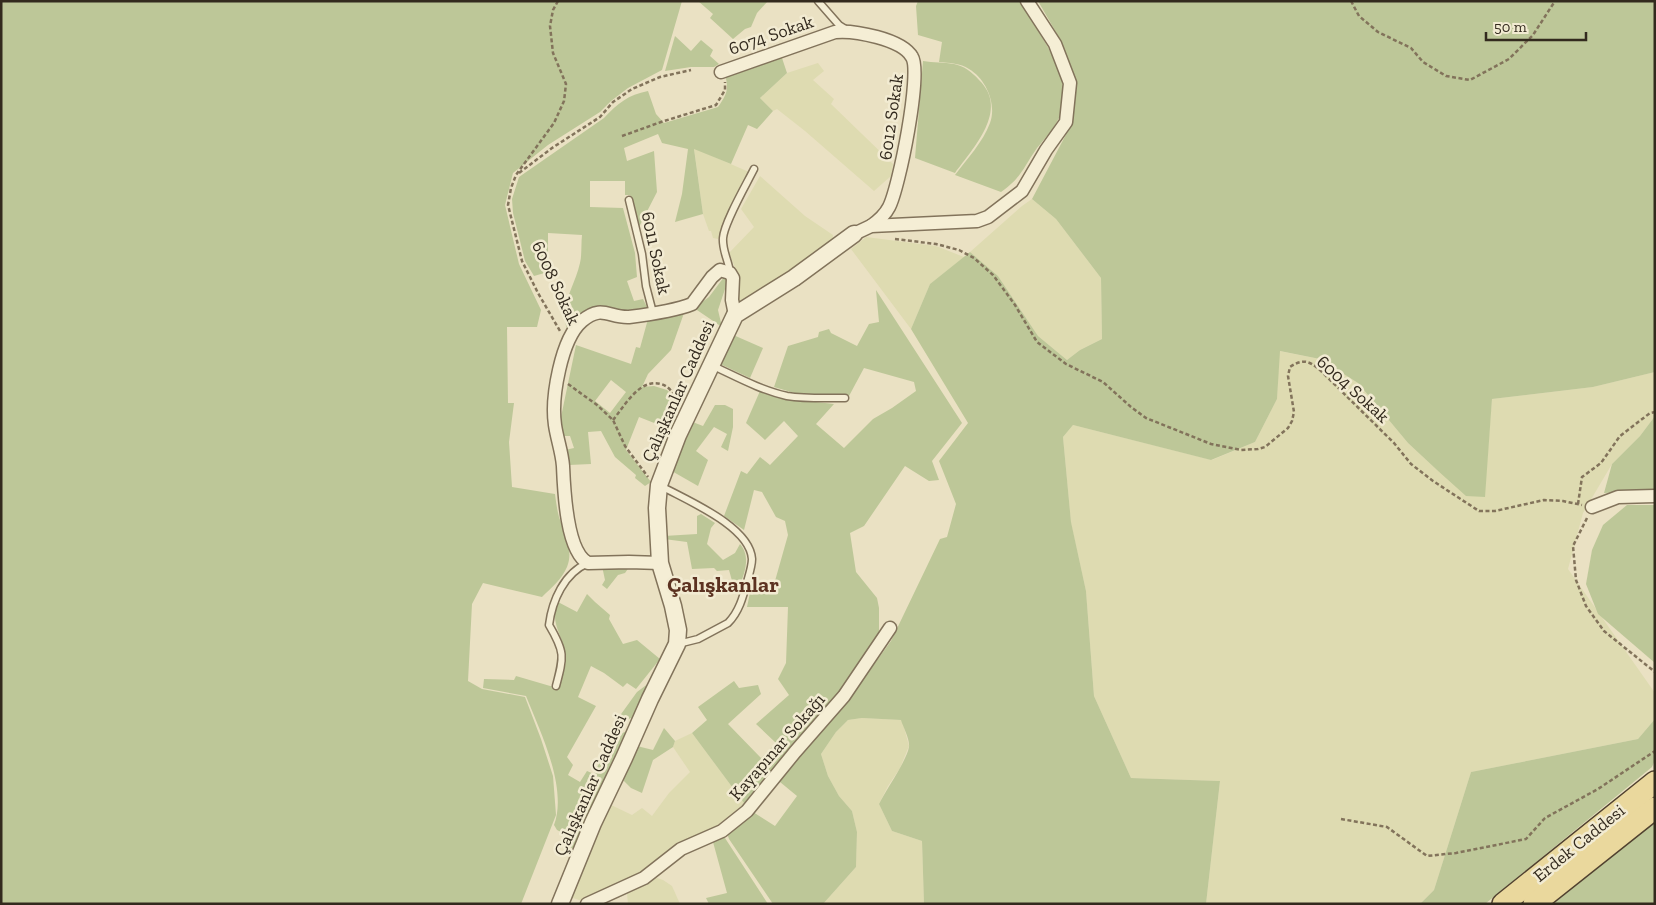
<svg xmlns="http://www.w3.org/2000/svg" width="1656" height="905" viewBox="0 0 1656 905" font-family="'Zilla Slab',serif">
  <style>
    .farmland { fill: #dedbb1 }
    .green { fill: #bdc798; fill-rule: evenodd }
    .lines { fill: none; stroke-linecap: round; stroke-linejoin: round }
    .service-casing { stroke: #82735b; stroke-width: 9 }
    .minor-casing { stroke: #82735b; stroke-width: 15 }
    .tertiary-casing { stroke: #82735b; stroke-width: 19 }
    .primary-casing { stroke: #50412f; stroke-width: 24 }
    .path { stroke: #82735b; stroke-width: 2.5; stroke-dasharray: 4 2.5; stroke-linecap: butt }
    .service { stroke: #f5eed5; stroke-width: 6 }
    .minor { stroke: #f5eed5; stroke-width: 12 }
    .tertiary { stroke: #f5eed5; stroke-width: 16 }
    .primary { stroke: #ead89d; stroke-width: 21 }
    .labels { text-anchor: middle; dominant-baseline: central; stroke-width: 5; stroke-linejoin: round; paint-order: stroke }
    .street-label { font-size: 18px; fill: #332a1e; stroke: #f2ebd2 }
    .district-label { font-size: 22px; font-weight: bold; fill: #5c3221; stroke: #f2ebd2 }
  </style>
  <rect width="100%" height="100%" fill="#eae1c3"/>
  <g class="farmland">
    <polygon points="818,63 824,71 813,80 834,99 831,104 893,164 891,176 874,191 805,131 777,109 773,111 760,98 787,73"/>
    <polygon points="694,148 749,172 718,239 713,238 711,231 709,231 703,214"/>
    <polygon points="760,176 805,216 833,235 832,244 740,305 738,300 739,277 729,253 754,227 741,209"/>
    <polygon points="1032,199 1056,219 1101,278 1102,339 1080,350 1067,360 1038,336 998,276 970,252 1022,206"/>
    <polygon points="866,237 936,246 964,257 930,284 911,329 851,249"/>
    <polygon points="1279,351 1320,359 1358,383 1408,443 1437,470 1484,497 1492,399 1593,387 1655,372 1655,416 1640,436 1612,464 1583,513 1568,569 1655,693 1655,719 1638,739 1471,772 1434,890 1420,904 1206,904 1220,781 1131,778 1094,696 1086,591 1071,523 1063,437 1073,425 1212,460 1255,442 1277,399"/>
    <polygon points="862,718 902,720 909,746 900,768 888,786 879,804 892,831 922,841 924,904 823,904 856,867 857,832 852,811 839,796 828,776 821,754 836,732 848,720"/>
    <polygon points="692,733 744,803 737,812 717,828 645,872 582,901 570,897 609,804 632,815 642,808 652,816 669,793 690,772 673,747 675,741"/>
    <polygon points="657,878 663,880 672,886 680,904 628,904 627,894"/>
  </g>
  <g class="green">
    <path d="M1,1H682L662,70L628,88L611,101L600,112L548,145L513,173L505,205L519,264L541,310L537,327H507L508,403H514L509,442L512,487L555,494C556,502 557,510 559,517C564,533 574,550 567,567C562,579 551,588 542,597L483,583L472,604L468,681L482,689L525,697L541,739L553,776L556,815L521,904H1Z"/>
    <polygon points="698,1 768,1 757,13 751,27 745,29 733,39 710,18 713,14"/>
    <path d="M918,1H1020C1037,32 1075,77 1061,113C1056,127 1046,137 1037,148C1023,168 1022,177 1001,192L955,175C967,159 983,142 990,123C997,104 986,79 969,69C960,63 950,63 939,62L942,42L918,35L916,6Z"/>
    <path d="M1038,1H1655V372L1593,387L1492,399L1485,497L1466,496L1437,470L1408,443L1358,383L1320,359L1280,351L1277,399L1255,442L1211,460L1073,425L1063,437L1071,522L1086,591L1094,696L1131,778L1220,781L1206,904H924L922,841L892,831L879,804C886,790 907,760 909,747C910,739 903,727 901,720L862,718L848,720L836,732L821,754L828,776L839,796L852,811L857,832L856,867L823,904H773L729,839L726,830L753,812L775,826L797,796L780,782L799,753L849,699L891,641L940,539L947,537L956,504L939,461L968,423L911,329L930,284L970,252L998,276L1038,336L1067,360L1080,350L1102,339L1101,278L1056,219L1032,199L1071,125L1076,82L1057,34Z"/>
    <polygon points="675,36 691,51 701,40 713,50 710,56 719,64 714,67 691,67 665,71"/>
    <path d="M781,55L787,73L760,98L773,111L757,129L748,125L731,164L694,149L703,214L675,222L682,194L688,149L662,143L658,134L624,148L627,161L654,151L657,192L639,227L630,195H625V181H590V207L623,208L635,253L637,277L627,281L634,301L643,299L647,307L631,314L582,315L567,329C559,305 575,286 580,263C582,255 581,244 582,235L548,233V272L534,276L525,261L513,213L512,199L519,177L604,118C618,103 628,95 648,91L656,114L664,123L718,107C727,94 729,90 725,74Z"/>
    <path d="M923,61C933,63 944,62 954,64C964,66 972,72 979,80C1010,110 973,148 955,173L915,158Z"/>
    <polygon points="724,277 727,278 727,283 718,310 722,327 694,308 709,297"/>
    <polygon points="876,290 962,423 932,461 939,480 929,481 905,466 864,526 850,533 856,572 877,598 879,608 879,636 840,694 744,803 692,733 707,720 698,707 734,681 739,688 758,685 761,694 728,724 761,758 776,743 756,724 789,695 778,679 786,663 788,607 747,607 752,583 773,588 788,535 785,521 776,517 762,492 754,490 744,530 724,516 741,471 747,474 760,457 770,465 798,436 784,421 765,440 746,423 760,391 780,398 834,404 816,424 844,448 873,419 892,408 916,391 914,382 864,368 849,396 798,394 774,387 788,346 818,337 819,332 829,329 831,333 857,346 869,324 879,322"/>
    <path d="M684,313L671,350L648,374L642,387L654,386L667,390L671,394L677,413L672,430L639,417L626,450L651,482L645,486L635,478L636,475L615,457L601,431L588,432L591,464L569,465L565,450L574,448L570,436H562L561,417L576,345L631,364L636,347L640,348L648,319ZM611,380L626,392L610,413L595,401Z"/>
    <polygon points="731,334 763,348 750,378 718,363"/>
    <polygon points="715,405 725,405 733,409 733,427 728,451 721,447 727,434 714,427 696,451 708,460 698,486 670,470 690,421 703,426"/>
    <polygon points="1655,416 1655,490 1604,493 1612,464 1640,436"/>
    <polygon points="1627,505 1655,505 1655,663 1598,614 1586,584 1592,550 1603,525"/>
    <path d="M701,514L715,523L711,528L707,544L723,560L735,553L740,544C753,559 742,579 736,595L729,570L717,571L714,568L692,569L687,542L664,539V536L697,534V516Z"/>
    <polygon points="602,566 630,566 625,573 618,575 607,589 602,585 605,580"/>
    <path d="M587,594L595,602L610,615L609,619L623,644L637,640L660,659L636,689L627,683L623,687L604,673L591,666L578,697L596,706L567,757L573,765L568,775L580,782L587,771L594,774C600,761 613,734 628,731L575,849L569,847L567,835L557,830L554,825C568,788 540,731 526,696L483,688L484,679L514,680L516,676L557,688C563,676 567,666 565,653C562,634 549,621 558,602L577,612Z"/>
    <polygon points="653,680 638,715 622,722 609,736 606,735 637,692"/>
    <polygon points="1655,719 1655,760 1652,767 1485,904 1420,904 1434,890 1471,772 1638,739"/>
    <polygon points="664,728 675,741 673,747 653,760 642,793 631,788 622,779 637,746 653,750"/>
    <polygon points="1655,822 1655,904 1553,904"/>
    <polygon points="723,835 768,904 709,904 706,898 727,893 713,842"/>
  </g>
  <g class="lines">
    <defs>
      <g id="service">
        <polyline points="818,1 839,25 847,30"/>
        <polyline points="629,200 642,254 646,286 653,313"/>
        <path d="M730,273C729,261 722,251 723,238C724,223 746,185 754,169"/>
        <path d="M711,365C735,376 760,390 787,396C806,399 826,398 845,398"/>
        <path d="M661,486C686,500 750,526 752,559C752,566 749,575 747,582C743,597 739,612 728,623L698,639L678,644"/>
        <path d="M556,686C564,656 565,652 549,625C552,601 564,573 588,563"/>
      </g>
      <g id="minor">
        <path d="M721,72L835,32C854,30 902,39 912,57C922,73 899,188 889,207C885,215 878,221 871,226"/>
        <polyline points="854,234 871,226 977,221 988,217 1022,191 1046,150 1066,122 1070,83 1055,44 1027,1"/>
        <polyline points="1592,507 1618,497 1655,496"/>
        <path d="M660,563L629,562L588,563C566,551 564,489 563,466C562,452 557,439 555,425C551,398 561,339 582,321C602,304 609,318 629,317C645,315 677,310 692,304L712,277L720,270L730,273L733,278L732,300L735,315"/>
        <polyline points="587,904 644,878 681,849 722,831 747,811 795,752 844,696 890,628"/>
      </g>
      <polyline id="tertiary" points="560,904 593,823 624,758 650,699 677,644 678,630 673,606 660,563 657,508 659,485 678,435 735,315 794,278 854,234"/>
      <g id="primary">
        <polyline points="1503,904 1655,782"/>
        <polyline points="1534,904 1655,808"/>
      </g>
    </defs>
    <use href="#service" class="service-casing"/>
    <use href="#minor" class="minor-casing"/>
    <use href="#tertiary" class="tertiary-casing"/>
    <use href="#primary" class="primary-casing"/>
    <g class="path">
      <polyline points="558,1 553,10 550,26 553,53 566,84 564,101 554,123 516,175 511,188 508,205 522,261 538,293 560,331"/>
      <polyline points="1351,1 1359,16 1378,32 1411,48 1423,62 1446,76 1470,80 1509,59 1533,35 1555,1"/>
      <polyline points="622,136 661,122 716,105 725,90 725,82"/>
      <polyline points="519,173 552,148 600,117 613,102 632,89 660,77 691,70"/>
      <path d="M895,239L936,244L959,250L974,258L993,275L1015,305L1037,342L1066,364L1103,382L1131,407L1146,418L1211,444L1241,450L1258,449L1265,447L1288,428L1292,421L1294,412L1288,376L1290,367C1303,358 1310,361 1321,371L1394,443L1411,464L1433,481L1479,511H1495L1544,500L1563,501L1582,505"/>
      <polyline points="568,384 597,405 613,420 625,446 648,477"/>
      <path d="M613,420C625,405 640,378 661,384C669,386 674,394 678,401"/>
      <polyline points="1578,504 1582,477 1601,463 1620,436 1650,413 1655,412"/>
      <polyline points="1587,518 1573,546 1576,580 1586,606 1604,631 1655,672"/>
      <polyline points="1341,819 1387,827 1427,856 1456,853 1526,839 1545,818 1598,789 1655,751"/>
    </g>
    <use href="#service" class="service"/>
    <use href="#minor" class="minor"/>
    <use href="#tertiary" class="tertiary"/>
    <use href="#primary" class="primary"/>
  </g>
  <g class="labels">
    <g class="street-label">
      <text transform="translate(771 35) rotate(-19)">6074 Sokak</text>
      <text transform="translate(891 117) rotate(-82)">6012 Sokak</text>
      <text transform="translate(656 253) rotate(78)">6011 Sokak</text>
      <text transform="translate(556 283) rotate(65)">6008 Sokak</text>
      <text transform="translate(1353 389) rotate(42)">6004 Sokak</text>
      <text transform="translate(678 391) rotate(-66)">Çalışkanlar Caddesi</text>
      <text transform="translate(777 747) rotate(-49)">Kayapınar Sokağı</text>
      <text transform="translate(590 785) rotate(-66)">Çalışkanlar Caddesi</text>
      <text transform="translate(1579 843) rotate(-39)">Erdek Caddesi</text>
    </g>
    <g class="district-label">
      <text x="723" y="584">Çalışkanlar</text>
    </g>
  </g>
  <rect width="1656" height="905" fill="none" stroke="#332a1e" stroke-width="5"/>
  <path d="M1486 32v8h100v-8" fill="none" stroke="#332a1e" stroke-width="2.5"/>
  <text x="1494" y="32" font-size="15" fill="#332a1e" stroke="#f2ebd2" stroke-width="4" paint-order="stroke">50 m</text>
</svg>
